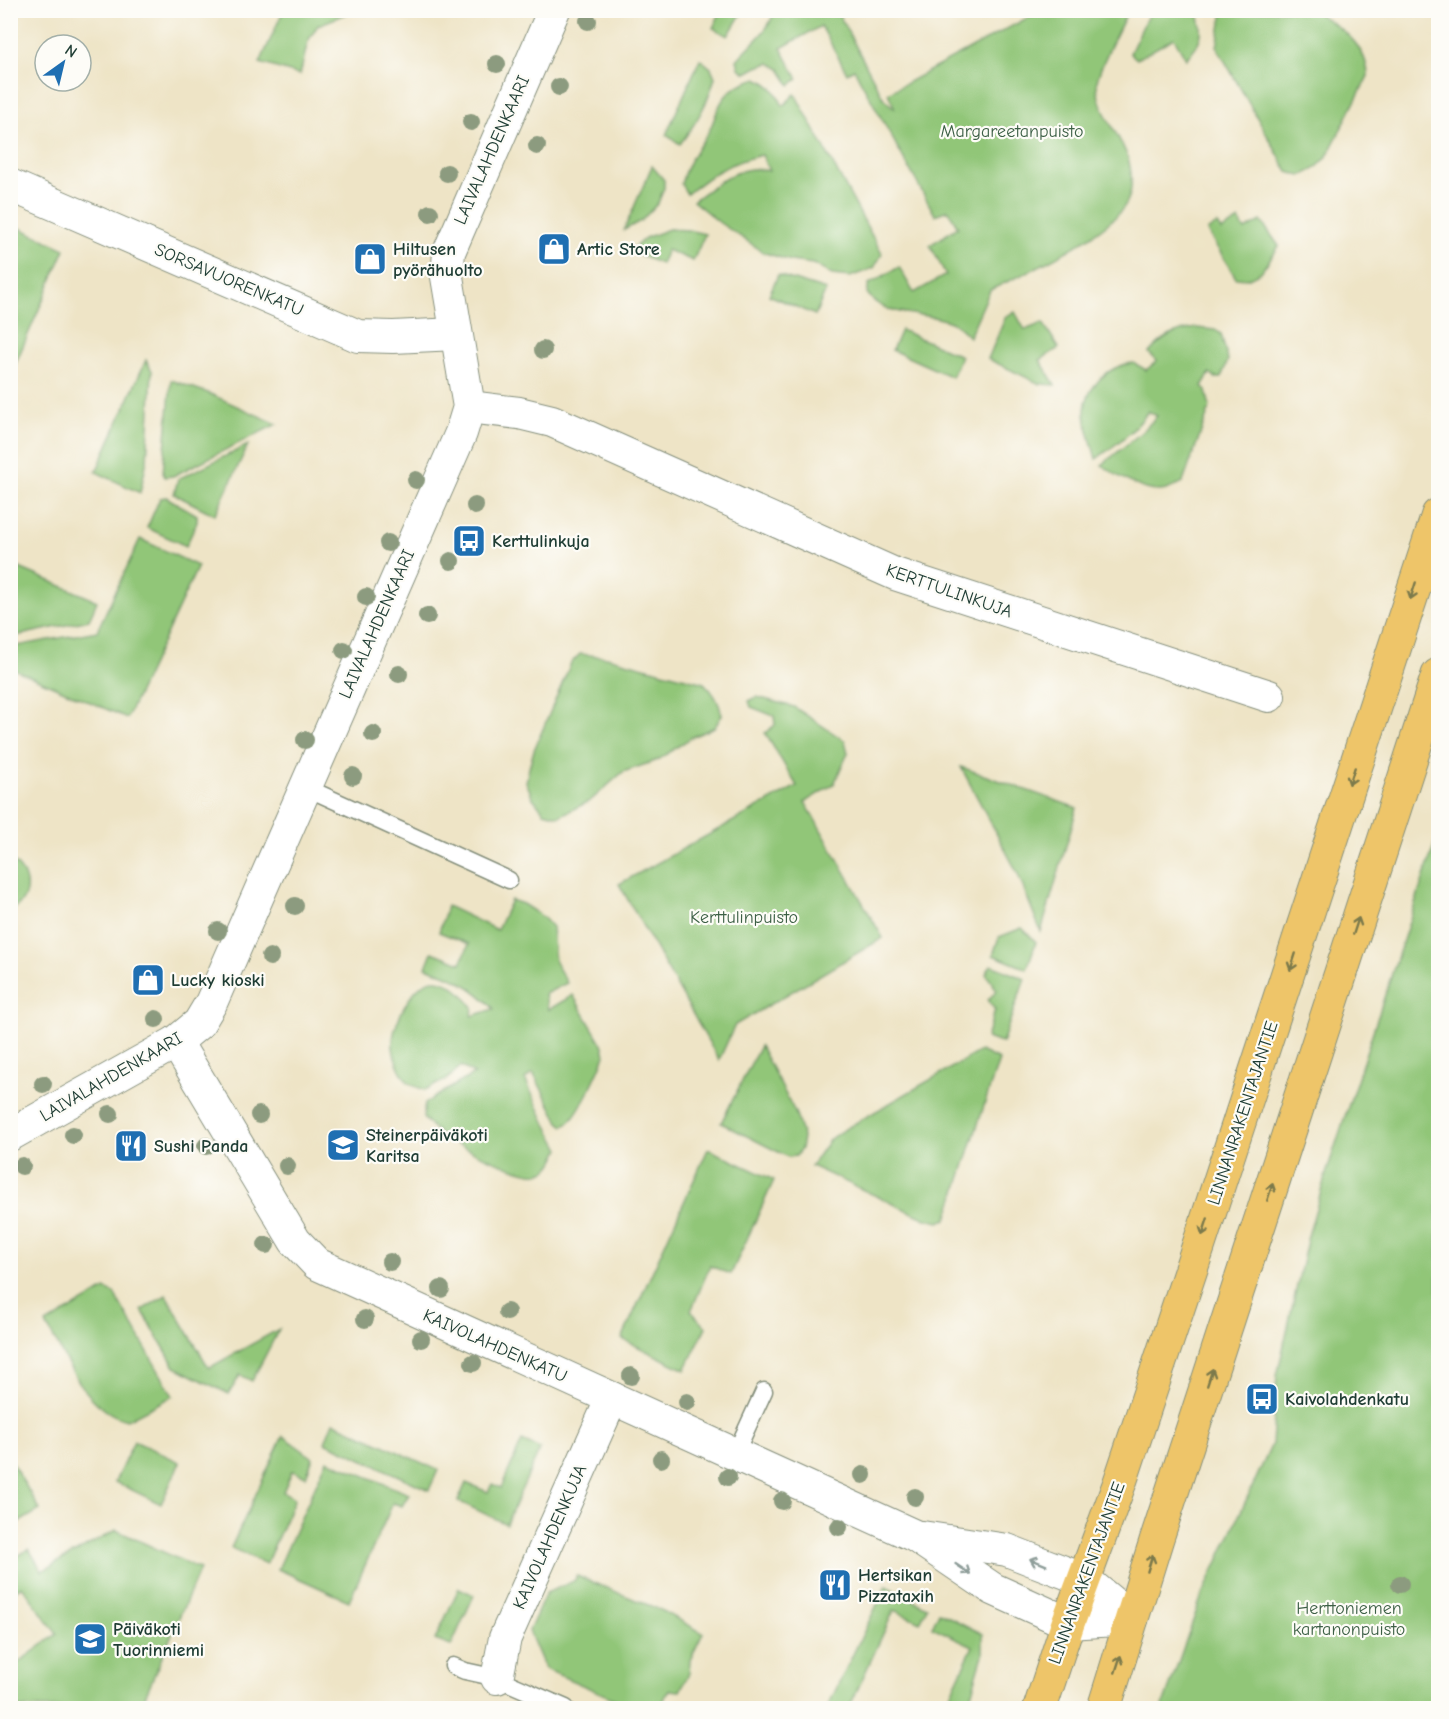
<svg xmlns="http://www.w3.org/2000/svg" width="1449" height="1719" viewBox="0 0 1449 1719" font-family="'Comic Neue',sans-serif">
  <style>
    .green { fill: #91c678; stroke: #588256; stroke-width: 1.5 }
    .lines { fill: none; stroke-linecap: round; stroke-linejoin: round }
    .service-casing { stroke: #86907d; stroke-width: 19 }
    .minor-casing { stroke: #86907d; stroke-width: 34 }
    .primary-casing { stroke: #86907d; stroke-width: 35 }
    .service { stroke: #fff; stroke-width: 16 }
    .minor { stroke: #fff; stroke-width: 32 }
    .primary { stroke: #eec569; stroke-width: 33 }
    .tree { fill: #8c9b7f }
    .oneway { stroke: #7c7a4c }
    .oneway2 { stroke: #8f9e9a }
    .labels { text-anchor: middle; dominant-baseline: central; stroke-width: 4.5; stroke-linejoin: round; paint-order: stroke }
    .park-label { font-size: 18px; fill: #3c5f45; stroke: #fdfcf7 }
    .street-label { font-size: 18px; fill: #1f3d34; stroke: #fdfcf7 }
    .poi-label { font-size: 18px; font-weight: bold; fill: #1f3d34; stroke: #fdfcf7; text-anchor: start }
  </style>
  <rect width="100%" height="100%" fill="#fdfcf7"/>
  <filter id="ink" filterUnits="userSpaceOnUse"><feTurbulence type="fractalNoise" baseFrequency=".0167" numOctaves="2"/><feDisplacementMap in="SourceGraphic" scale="12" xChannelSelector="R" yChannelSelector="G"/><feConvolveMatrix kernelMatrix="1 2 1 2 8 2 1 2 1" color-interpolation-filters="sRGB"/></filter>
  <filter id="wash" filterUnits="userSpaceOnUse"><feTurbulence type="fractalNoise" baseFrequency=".008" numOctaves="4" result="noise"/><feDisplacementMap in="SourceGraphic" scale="24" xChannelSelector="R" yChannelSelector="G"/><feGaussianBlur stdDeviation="1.35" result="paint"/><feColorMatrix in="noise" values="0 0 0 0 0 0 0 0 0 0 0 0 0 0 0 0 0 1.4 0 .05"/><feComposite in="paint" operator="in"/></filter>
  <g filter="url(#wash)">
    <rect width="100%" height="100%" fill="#eee4c6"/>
    <g class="green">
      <path d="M827,10L838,13L884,99L895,109L888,93L1040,11H1128C1121,25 1098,69 1097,82C1096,107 1117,131 1126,153C1132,168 1134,188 1127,202C1111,234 1024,274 990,290L969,337C964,332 958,325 951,322C924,310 885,320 867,293L869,284L899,267L914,293L946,275L930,245L958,227L948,210L935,215L854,69L847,73L821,26L781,48L798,79L790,85L780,69L770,63L757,67L746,73L739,68L737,60C750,44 770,31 774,11Z"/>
      <path d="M1312,10C1338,26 1367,43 1368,76L1326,158L1315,169L1301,176L1288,172L1217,47L1223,11Z"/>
      <polygon points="283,11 349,11 346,14 318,25 308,41 300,75 260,63"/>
      <polygon points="721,11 743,11 728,36 713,28"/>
      <path d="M1150,11H1197C1205,34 1202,41 1186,59L1174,38L1137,59L1130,53Z"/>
      <path d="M700,59L711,68L715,77C708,103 697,122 680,144L666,135Z"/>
      <path d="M757,78C772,85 776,91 783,106L795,94L882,254L874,268L850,277L832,275L813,264L791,261L765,253L720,223L693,201C715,185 739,162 769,171L762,155C730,162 712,173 687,194L681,184C687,160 697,151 709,131C715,120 717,106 725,97C732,87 745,82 757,78Z"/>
      <polygon points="652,166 664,180 664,188 658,203 641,221 624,230"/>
      <polygon points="1239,220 1245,230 1261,221 1279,246 1261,272 1247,279 1236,278 1207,231 1217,224 1221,231"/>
      <polygon points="11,224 65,249 11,374"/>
      <polygon points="669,229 688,230 705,234 693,261 667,250 661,264 630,251 645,238"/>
      <polygon points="778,275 826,290 815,315 769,295"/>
      <polygon points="1015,312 1025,330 1043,323 1059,348 1040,360 1055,385 1040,384 988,359 1006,316"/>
      <path d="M1197,328L1215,330L1221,334L1228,360L1221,378H1215L1210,373L1202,386L1206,391L1210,407L1183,482C1176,486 1168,491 1160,491C1143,492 1115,475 1102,465L1143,431L1157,416L1148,411C1135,432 1116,444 1096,459C1088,426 1074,406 1100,379C1110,369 1120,364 1134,363L1146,370L1157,361L1149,353C1164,336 1175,331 1197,328Z"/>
      <polygon points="901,330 961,356 952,377 892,350"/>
      <polygon points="146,360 152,371 149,428 147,460 140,493 96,472"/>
      <polygon points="171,380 208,393 277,424 173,476 165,477 163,473"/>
      <polygon points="248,445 215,515 174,494 178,479"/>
      <polygon points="166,497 197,515 197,522 186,546 147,528 160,498"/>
      <polygon points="140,539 198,566 127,718 11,668 11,647 97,631"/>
      <polygon points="10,564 97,601 89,620 11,637"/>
      <path d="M580,654L607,657L704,683C714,692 719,701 722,715L715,727L692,737L658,760L623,772L590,801L559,816L544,812L533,798L526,782L529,768L534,750L571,663Z"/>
      <polygon points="757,697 794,707 845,741 848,753 834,784 805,802 883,938 735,1025 719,1060 619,884 797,786 765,733 775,725 774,716 751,707 749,701"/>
      <polygon points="961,767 1077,808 1041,932 1017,872"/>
      <polygon points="1438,834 1438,1708 1162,1708 1201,1598 1272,1444 1277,1376 1308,1236 1326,1174"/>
      <path d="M11,860C30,874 33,898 11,910Z"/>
      <path d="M511,900L523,904L543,917L552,927L555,962L567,983L545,994L548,1010L573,995L603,1046L605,1055C599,1071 577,1120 564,1126L559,1122L533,1073L525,1079L546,1124L560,1149C556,1158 551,1171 540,1173C523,1177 456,1145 440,1134C434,1129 428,1123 423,1118L425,1103L474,1074L461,1066L448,1079L425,1090C420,1088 412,1086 408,1082C400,1073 391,1052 393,1039C395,1021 414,978 437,980C452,981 465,996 473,1007L472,1016L494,1009C474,986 455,978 426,967L432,952L461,963L469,944L439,932L447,906L497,930Z"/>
      <polygon points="1022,928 1036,942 1027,969 993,955 999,937"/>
      <polygon points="991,965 1025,979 1002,1043 986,1038 995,1010 988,1000 997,990 986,974"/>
      <polygon points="760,1046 795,1112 803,1137 801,1149 796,1156 788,1157 721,1123"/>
      <polygon points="980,1051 999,1060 947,1219 939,1222 926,1219 811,1166 830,1139 840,1132"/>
      <polygon points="708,1149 774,1180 731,1274 710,1266 691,1311 706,1327 685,1370 622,1339"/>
      <path d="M105,1289L114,1293L173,1396L127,1420C85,1410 66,1358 46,1324Z"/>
      <polygon points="166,1295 209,1368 279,1329 252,1381 240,1375 229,1394 175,1367 142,1310"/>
      <polygon points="333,1422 438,1470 429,1490 325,1442"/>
      <polygon points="283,1436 313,1458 306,1476 292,1471 283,1492 295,1498 266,1564 231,1548"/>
      <polygon points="134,1441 180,1462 161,1504 115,1482"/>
      <polygon points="522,1441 540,1449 506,1524 458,1501 466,1483 488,1492 492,1484 501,1488"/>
      <polygon points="10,1459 40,1510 11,1527 10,1527"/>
      <polygon points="327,1460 409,1494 402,1506 393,1503 349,1601 278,1569"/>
      <polygon points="116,1530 200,1569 140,1708 11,1708 11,1668 57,1634 22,1586 11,1593 11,1560 29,1549 42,1571"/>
      <polygon points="577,1576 663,1611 703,1633 690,1660 689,1673 680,1691 670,1690 666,1695 661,1708 635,1708 545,1669 529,1631 546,1593 574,1581"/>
      <polygon points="886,1586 927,1607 920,1622 894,1610 849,1708 827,1708"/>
      <polygon points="459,1588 474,1595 451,1646 435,1640"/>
      <polygon points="939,1612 983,1634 983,1655 967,1708 944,1708 973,1646 932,1627"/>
    </g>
  </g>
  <g filter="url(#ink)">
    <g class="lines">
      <defs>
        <g id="service">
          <polyline points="305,787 509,880"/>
          <polyline points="735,1454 764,1391"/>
          <polyline points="453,1666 465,1671 497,1678 566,1708"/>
        </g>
        <g id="minor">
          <polyline points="10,185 358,336 393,337 456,334"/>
          <polyline points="469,407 519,413 552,421 895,574 1269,696"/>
          <polyline points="176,1042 295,1241 317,1264 915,1536 993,1589 1068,1623 1132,1619"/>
          <polyline points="10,1135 176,1042 199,1023 211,1003 461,433 469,407 447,277 449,252 554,10"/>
          <polyline points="922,1537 1007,1550 1030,1559 1085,1580 1132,1619"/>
          <polyline points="497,1678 505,1638 612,1398"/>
        </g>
        <g id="primary">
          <polyline points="1040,1708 1068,1623 1120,1482 1192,1266 1438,515"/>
          <polyline points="1104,1708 1157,1538 1438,675"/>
        </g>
      </defs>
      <use href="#service" class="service-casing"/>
      <use href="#minor" class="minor-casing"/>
      <use href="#primary" class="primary-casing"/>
      <use href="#service" class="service"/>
      <use href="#minor" class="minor"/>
      <use href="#primary" class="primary"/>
    </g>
    <g class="tree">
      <circle cx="588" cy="21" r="9"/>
      <circle cx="497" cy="64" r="9"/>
      <circle cx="559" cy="87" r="9"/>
      <circle cx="471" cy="122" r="9"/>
      <circle cx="537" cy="146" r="9"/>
      <circle cx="447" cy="173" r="9"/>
      <circle cx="430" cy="213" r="9"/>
      <circle cx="543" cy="350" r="9"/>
      <circle cx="416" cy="480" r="9"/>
      <circle cx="475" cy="506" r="9"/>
      <circle cx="388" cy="543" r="9"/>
      <circle cx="451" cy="561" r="9"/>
      <circle cx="366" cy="597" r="9"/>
      <circle cx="427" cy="616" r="9"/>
      <circle cx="344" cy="650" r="9"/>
      <circle cx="399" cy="674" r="9"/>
      <circle cx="373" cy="734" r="9"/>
      <circle cx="305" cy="740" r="9"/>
      <circle cx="353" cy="776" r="9"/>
      <circle cx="295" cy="906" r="9"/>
      <circle cx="218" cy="931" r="9"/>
      <circle cx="270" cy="957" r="9"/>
      <circle cx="156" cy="1019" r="9"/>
      <circle cx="43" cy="1084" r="9"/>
      <circle cx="110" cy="1114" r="9"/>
      <circle cx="259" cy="1115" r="9"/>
      <circle cx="73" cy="1135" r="9"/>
      <circle cx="206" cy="1146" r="9"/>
      <circle cx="22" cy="1166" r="9"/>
      <circle cx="287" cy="1166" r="9"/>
      <circle cx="266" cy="1245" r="9"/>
      <circle cx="390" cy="1262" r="9"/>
      <circle cx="441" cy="1289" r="9"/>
      <circle cx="507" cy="1312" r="9"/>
      <circle cx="365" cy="1319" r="9"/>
      <circle cx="421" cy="1339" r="9"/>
      <circle cx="473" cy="1363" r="9"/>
      <circle cx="631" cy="1376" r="9"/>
      <circle cx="687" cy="1402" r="9"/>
      <circle cx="661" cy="1459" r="9"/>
      <circle cx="863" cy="1475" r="9"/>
      <circle cx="728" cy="1477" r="9"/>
      <circle cx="915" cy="1497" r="9"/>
      <circle cx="782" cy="1501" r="9"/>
      <circle cx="839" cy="1527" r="9"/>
      <circle cx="1400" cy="1584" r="9"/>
    </g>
    <defs><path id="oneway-shaft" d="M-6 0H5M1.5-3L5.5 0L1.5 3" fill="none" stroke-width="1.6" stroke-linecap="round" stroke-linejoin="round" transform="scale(1.5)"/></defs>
    <g class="oneway">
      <use href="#oneway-shaft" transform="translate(1413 591) rotate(108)"/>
      <use href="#oneway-shaft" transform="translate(1352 776) rotate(108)"/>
      <use href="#oneway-shaft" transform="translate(1356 926) rotate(-72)"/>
      <use href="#oneway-shaft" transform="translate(1293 962) rotate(108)"/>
      <use href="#oneway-shaft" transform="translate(1270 1192) rotate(-72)"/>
      <use href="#oneway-shaft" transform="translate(1205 1227) rotate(108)"/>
      <use href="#oneway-shaft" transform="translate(1210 1377) rotate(-72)"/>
      <use href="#oneway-shaft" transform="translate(1150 1563) rotate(-73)"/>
      <use href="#oneway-shaft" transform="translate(1118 1664) rotate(-72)"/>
    </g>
    <g class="oneway2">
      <use href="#oneway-shaft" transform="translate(1038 1562) rotate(-158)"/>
      <use href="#oneway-shaft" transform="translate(963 1569) rotate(34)"/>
    </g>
  </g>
  <defs>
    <symbol id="shop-square" viewBox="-11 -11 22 22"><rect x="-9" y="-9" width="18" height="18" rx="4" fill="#1f6fb2" stroke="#fdfcf7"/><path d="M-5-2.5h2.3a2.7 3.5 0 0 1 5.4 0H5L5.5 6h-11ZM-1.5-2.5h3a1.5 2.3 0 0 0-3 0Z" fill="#fff"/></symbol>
    <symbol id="bus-square" viewBox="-11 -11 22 22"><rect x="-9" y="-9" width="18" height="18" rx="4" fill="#1f6fb2" stroke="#fdfcf7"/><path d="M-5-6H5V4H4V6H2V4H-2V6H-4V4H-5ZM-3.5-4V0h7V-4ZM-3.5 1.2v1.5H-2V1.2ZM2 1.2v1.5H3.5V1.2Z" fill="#fff"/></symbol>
    <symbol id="school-square" viewBox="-11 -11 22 22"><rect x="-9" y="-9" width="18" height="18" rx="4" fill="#1f6fb2" stroke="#fdfcf7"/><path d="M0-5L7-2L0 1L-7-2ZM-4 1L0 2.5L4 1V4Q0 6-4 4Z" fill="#fff"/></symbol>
    <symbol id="restaurant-square" viewBox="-11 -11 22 22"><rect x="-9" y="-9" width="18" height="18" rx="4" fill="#1f6fb2" stroke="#fdfcf7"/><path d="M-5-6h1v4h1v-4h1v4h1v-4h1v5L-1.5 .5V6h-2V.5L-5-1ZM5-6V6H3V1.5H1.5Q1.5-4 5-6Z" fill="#fff"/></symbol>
  </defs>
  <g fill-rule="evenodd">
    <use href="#shop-square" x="535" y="230" width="38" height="38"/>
    <use href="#shop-square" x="351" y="240" width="38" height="38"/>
    <use href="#bus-square" x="450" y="522" width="38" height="38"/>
    <use href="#shop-square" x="129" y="961" width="38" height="38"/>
    <use href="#school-square" x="324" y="1126" width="38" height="38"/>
    <use href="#restaurant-square" x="112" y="1127" width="38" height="38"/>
    <use href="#bus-square" x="1243" y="1380" width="38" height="38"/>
    <use href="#restaurant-square" x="816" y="1566" width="38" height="38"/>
    <use href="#school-square" x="71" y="1620" width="38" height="38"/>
  </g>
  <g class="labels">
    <g class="park-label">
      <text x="1012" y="131">Margareetanpuisto</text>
      <text x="744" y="917">Kerttulinpuisto</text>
      <text x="1349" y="1608">Herttoniemen<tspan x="1349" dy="21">kartanonpuisto</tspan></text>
    </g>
    <g class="street-label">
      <text transform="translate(492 150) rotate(-66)">LAIVALAHDENKAARI</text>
      <text transform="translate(229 280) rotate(23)">SORSAVUORENKATU</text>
      <text transform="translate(949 591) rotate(19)">KERTTULINKUJA</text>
      <text transform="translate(377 624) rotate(-66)">LAIVALAHDENKAARI</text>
      <text transform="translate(111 1077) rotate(-30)">LAIVALAHDENKAARI</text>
      <text transform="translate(1243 1113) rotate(-72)">LINNANRAKENTAJANTIE</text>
      <text transform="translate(495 1346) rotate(24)">KAIVOLAHDENKATU</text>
      <text transform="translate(550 1537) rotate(-66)">KAIVOLAHDENKUJA</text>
      <text transform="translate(1087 1573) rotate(-70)">LINNANRAKENTAJANTIE</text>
    </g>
    <g class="poi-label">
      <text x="393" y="249">Hiltusen<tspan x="393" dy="21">pyörähuolto</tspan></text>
      <text x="577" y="249">Artic Store</text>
      <text x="492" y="541">Kerttulinkuja</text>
      <text x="171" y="980">Lucky kioski</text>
      <text x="366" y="1135">Steinerpäiväkoti<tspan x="366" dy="21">Karitsa</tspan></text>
      <text x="154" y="1146">Sushi Panda</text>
      <text x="1285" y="1399">Kaivolahdenkatu</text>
      <text x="858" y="1575">Hertsikan<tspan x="858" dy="21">Pizzataxih</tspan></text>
      <text x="113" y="1629">Päiväkoti<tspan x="113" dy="21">Tuorinniemi</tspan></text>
    </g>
  </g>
  <rect width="1449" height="1719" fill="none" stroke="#fdfcf7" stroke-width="36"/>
  <g transform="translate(63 63) rotate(34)"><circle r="28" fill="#fdfcf7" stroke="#a4b0a9" stroke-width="1.5"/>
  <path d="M0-4.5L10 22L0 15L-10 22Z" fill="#1f6fb2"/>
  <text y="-9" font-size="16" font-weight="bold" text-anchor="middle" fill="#1f3d34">N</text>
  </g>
</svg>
